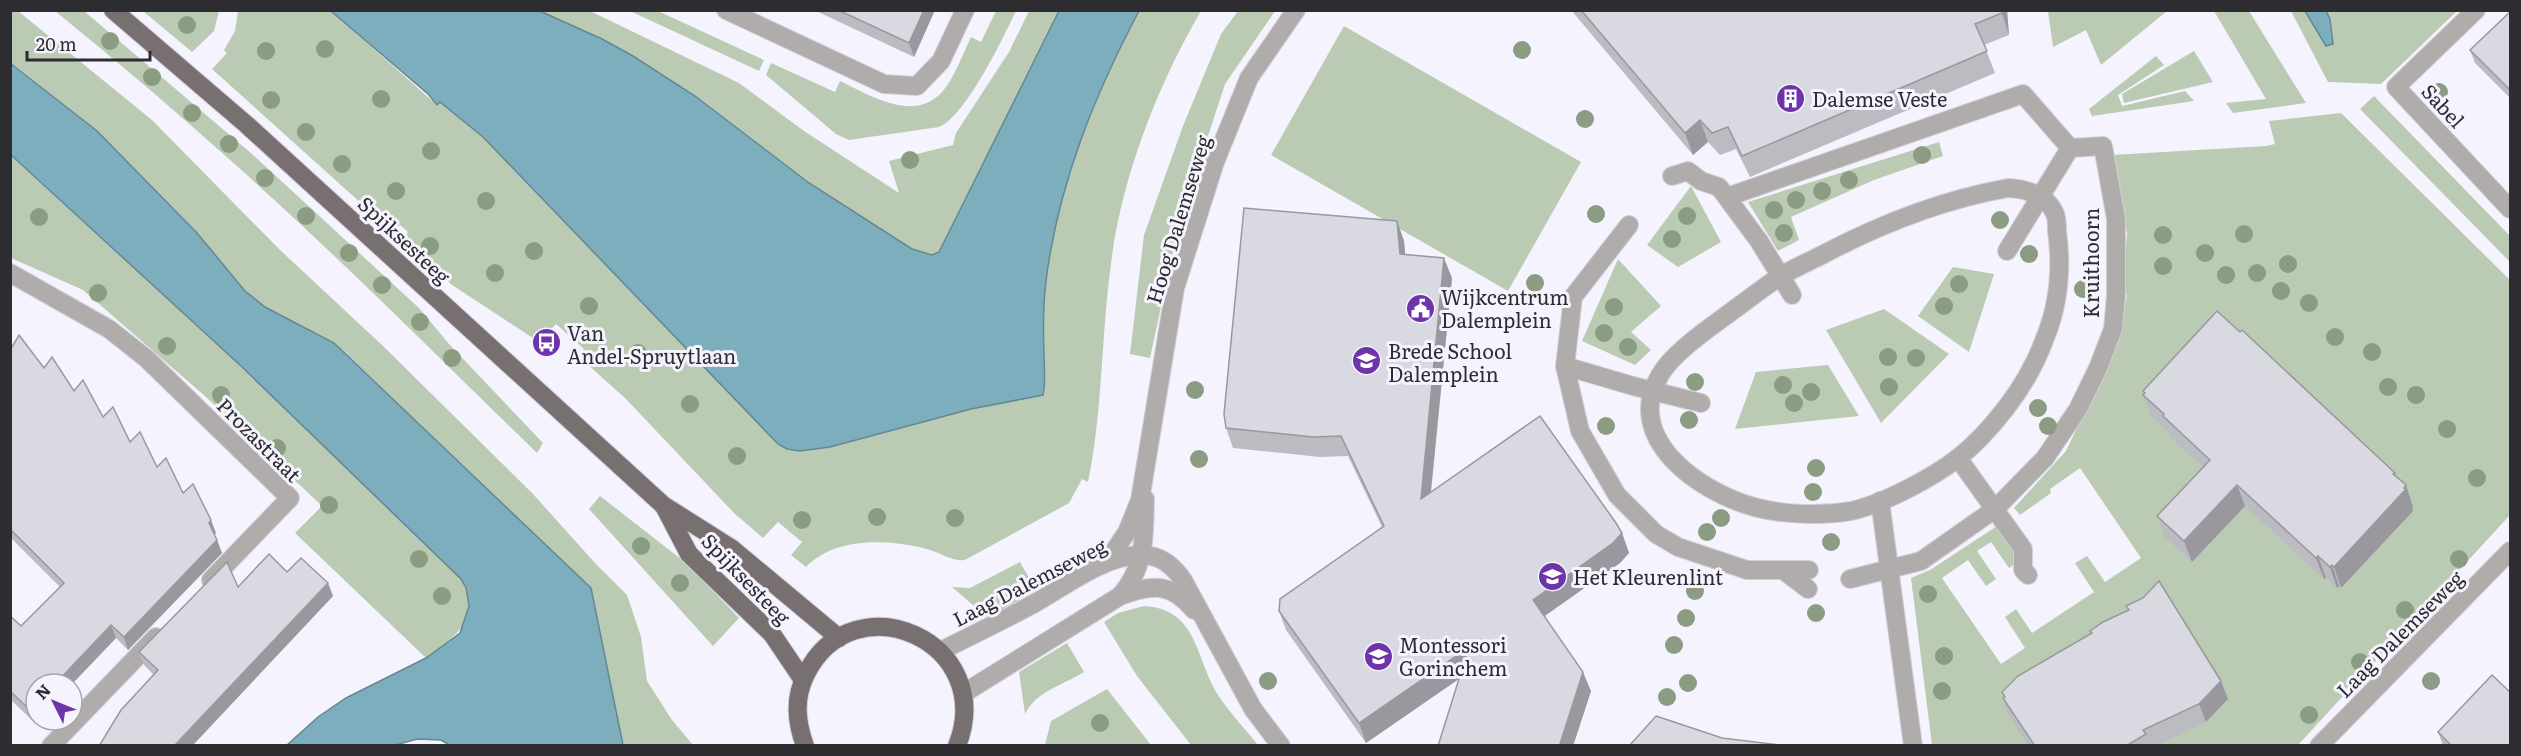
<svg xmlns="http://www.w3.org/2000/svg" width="2521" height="756" viewBox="0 0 2521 756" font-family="Literata,serif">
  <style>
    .green { fill: #bbcab3 }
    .water { fill: #7caebd; stroke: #648793; stroke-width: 1.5 }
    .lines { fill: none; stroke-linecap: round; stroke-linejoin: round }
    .minor-casing { stroke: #d1d0d9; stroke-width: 20 }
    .major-casing { stroke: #d1d0d9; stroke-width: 20 }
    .minor { stroke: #b0acac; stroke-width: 18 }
    .major { stroke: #776f70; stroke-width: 18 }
    .tree { fill: #8b9c83 }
    .wall { fill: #bbbbc2 }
    .shaded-wall { fill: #98989e }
    .building { fill: #d9d9e2; stroke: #98989e; stroke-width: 1.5 }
    .labels { text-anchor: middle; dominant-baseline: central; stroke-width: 6; stroke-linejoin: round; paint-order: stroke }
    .poi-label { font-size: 20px; fill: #2d2d31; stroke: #f5f4fe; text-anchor: start }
    .street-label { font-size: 20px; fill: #2d2d31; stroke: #f5f4fe }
  </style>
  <rect width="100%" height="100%" fill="#f5f4fe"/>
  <g class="green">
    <polygon points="10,11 18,11 152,120 279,249 383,346 533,494 595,563 627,595 641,637 647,681 672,720 693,745 623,745 591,587 334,343 265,307 245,291 197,233 97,131 11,63"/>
    <path d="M55,11H84L252,154L419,308L449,344L543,443L537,453C438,357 341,259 238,167C178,113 117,61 55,11Z"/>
    <polygon points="143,11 219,11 214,31 192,52"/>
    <path d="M238,11H331L437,105L440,102L483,137L800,451L830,447L971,409L1043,395C1046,381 1044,368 1044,354C1043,330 1043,306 1046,281C1058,185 1094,96 1139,11H1201C1158,84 1121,179 1111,264C1101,336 1103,410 1088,482L1082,479L1069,503L965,560C953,562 941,553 930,550C892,539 835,536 806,567L791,555L802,542L778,522L763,538L734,513L626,399L578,356L584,349L556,324L539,342L452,285L402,240L408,232L400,225L393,232L212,69L227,53L224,50L235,31Z"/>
    <polygon points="540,11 590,11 739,83 804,131 899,193 889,161 953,145 956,133 1009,52 1029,11 1059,11 939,252 932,255 914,250 806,181 668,78 630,54"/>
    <polygon points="630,11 658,11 764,60 759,71"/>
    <path d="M996,11H1016C1003,38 966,116 939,127L849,140L836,134L766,75L771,63L835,92L840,81C872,96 918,126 946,87C956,73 963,54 971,37L981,42Z"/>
    <polygon points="1238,11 1275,11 1225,84 1178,228 1150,358 1130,354 1144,235 1183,126 1221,34"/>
    <polygon points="2048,11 2048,10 2167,11 2101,65 2086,30 2053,47"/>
    <polygon points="2214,11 2249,11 2306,103 2233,113 2226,103 2266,99"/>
    <polygon points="2291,11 2457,11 2381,84 2328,82"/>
    <polygon points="1344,26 1581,162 1508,291 1271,155"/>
    <polygon points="2194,51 2213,82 2124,103 2122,94"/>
    <polygon points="2156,56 2164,65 2118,95 2122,106 2185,91 2194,101 2092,116 2089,109"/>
    <polygon points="2374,96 2510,236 2510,262 2360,109"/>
    <polygon points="2341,113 2510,280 2510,515 2298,745 1932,745 1911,578 1930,570 1997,526 2019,561 2009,568 1991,542 1977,551 1996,579 1986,586 1968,560 1942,578 2001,664 2025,648 2005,617 2016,609 2032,633 2094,592 2075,563 2087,556 2105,582 2141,558 2080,468 2050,489 2051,493 2020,515 2014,508 2066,451 2117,343 2127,295 2121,294 2127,234 2112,155 2266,146 2275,144 2269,121"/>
    <polygon points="1939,142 1943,156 1874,180 1791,217 1799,240 1778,251 1748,202"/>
    <path d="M10,155L241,366L461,579C483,620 455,636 426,658L295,533L322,506L206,397L83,290L11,258Z"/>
    <polygon points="1691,186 1721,242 1678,267 1647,245"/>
    <polygon points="1618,259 1661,306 1631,332 1651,350 1635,365 1582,341"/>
    <polygon points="1953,267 1994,274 1969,352 1918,316"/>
    <polygon points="1884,309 1949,354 1881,423 1826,330"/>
    <polygon points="1828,365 1859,416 1735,429 1756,372"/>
    <polygon points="600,496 686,563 739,618 713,646 589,509"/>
    <polygon points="1020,562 1036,590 988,618 952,587 970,588"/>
    <path d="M1144,606C1198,609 1195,658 1218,695C1229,712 1245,729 1258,745H1191L1137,676L1104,622L1118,613Z"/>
    <path d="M1067,643L1084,672C1064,685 1036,691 1025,714L1019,672Z"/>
    <polygon points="1107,689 1151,745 1045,745 1051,721"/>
  </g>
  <g class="water">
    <path d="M331,11H540L602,39L633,56L695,96L809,183L912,249L932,255L939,252L1059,11H1139C1094,96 1058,185 1046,281C1043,306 1043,330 1044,354C1044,368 1046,381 1043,395L971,409L830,447L800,451L787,449L778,444L483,137L440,102L437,105L428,94Z"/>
    <polygon points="2305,11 2326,11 2330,19 2333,44 2326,46"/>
    <polygon points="10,63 97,131 197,233 245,291 265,307 334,343 591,588 623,745 451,746 441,740 417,739 392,746 287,745 318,717 346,698 426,658 460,633 469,606 466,588 461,579 241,366 11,155"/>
  </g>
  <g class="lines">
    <defs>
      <g id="minor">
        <polyline points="726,10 884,84 917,86 941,61 965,10"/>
        <polyline points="2476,10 2396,87 2510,209"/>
        <polyline points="1672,176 1688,171 1701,181 1719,187 1759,241 1792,295"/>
        <path d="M2008,188C2027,189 2047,195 2055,214C2057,219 2057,226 2057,231C2062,268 2059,304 2045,338C2036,363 2022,387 2006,408C1992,426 1976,444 1958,458C1932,478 1883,504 1851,511C1821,516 1784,515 1754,507C1700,492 1622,439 1660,375C1672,354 1705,331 1724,317C1742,304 1760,290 1779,277C1792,269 1806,263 1820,256C1880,224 1941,200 2008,188Z"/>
        <polyline points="1727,197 2023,94 2070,148"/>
        <polyline points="1629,225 1573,297 1565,366 1580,431 1617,495 1656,534 1678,547 1747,570 1809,570"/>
        <polyline points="2007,251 2070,148"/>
        <polyline points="10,273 109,329 147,359 290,498 211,580"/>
        <polyline points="1565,366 1633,386 1701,403"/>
        <polyline points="1958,458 2023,549 2023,570 2028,575"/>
        <polyline points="1880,501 1913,746"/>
        <polyline points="1106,563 1127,532 1140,500 1175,288 1215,162 1249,78 1296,10"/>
        <polyline points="1783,570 1808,589"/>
        <polyline points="1850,579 1921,561 1995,509 2045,458 2078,409 2098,368 2113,329 2116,296 2116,219 2103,146 2070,148"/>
        <path d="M1120,596C1146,567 1144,536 1145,499"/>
        <path d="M941,651C972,635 1004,620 1035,603C1065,586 1107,554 1142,555C1161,555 1173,566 1183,580L1253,709L1281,746"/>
        <path d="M964,693L1120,596C1151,584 1171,582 1194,610"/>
        <polyline points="51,746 156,637"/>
        <polyline points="2319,746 2510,551"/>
      </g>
      <g id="major">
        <polyline points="113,10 247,125 663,505 731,548 839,638"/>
        <polyline points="664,506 689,554 772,634 803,680"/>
        <path d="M805,746C796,721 794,698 806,674C854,578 998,642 957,746"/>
      </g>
    </defs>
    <use href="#minor" class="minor-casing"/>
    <use href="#major" class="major-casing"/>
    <use href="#minor" class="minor"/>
    <use href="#major" class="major"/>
  </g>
  <g class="tree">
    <circle cx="187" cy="25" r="9"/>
    <circle cx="110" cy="41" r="9"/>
    <circle cx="325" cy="49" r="9"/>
    <circle cx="1522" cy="50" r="9"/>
    <circle cx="266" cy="51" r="9"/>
    <circle cx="152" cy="77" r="9"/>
    <circle cx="2439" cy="92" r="9"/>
    <circle cx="381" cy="99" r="9"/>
    <circle cx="271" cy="100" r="9"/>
    <circle cx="192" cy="113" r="9"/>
    <circle cx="1585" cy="119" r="9"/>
    <circle cx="306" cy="132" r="9"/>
    <circle cx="229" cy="144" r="9"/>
    <circle cx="431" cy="151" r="9"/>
    <circle cx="1922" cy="155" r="9"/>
    <circle cx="910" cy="160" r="9"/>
    <circle cx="342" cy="164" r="9"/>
    <circle cx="265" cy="178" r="9"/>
    <circle cx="1849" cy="180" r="9"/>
    <circle cx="396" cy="191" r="9"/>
    <circle cx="1822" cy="191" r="9"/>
    <circle cx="1796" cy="200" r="9"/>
    <circle cx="486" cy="201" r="9"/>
    <circle cx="1774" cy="210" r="9"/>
    <circle cx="1596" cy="214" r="9"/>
    <circle cx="306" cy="216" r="9"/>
    <circle cx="1687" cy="216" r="9"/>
    <circle cx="39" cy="217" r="9"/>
    <circle cx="2000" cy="220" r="9"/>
    <circle cx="1784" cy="233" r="9"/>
    <circle cx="2244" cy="234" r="9"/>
    <circle cx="2163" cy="235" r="9"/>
    <circle cx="1672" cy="239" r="9"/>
    <circle cx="430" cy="246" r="9"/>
    <circle cx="534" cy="251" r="9"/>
    <circle cx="349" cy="253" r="9"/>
    <circle cx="2205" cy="253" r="9"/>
    <circle cx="2029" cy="254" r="9"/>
    <circle cx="2288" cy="264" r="9"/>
    <circle cx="2163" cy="266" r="9"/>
    <circle cx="495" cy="273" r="9"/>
    <circle cx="2257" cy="273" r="9"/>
    <circle cx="2226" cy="275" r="9"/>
    <circle cx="1535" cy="283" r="9"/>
    <circle cx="1959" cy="284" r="9"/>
    <circle cx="382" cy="285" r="9"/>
    <circle cx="2083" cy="289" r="9"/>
    <circle cx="2281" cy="291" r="9"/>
    <circle cx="98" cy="293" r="9"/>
    <circle cx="2309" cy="303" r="9"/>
    <circle cx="589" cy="306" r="9"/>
    <circle cx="1944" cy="306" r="9"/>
    <circle cx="1614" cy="307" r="9"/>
    <circle cx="420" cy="322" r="9"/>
    <circle cx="1604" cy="333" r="9"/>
    <circle cx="2335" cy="337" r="9"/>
    <circle cx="167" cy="346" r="9"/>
    <circle cx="1628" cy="347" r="9"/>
    <circle cx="2372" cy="352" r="9"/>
    <circle cx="638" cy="353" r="9"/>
    <circle cx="1888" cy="357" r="9"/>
    <circle cx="452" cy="358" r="9"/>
    <circle cx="1916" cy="358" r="9"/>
    <circle cx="1695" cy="382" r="9"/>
    <circle cx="1783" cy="385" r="9"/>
    <circle cx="1889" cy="387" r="9"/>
    <circle cx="2388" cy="387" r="9"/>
    <circle cx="1195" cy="390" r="9"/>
    <circle cx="1811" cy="392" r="9"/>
    <circle cx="221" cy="395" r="9"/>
    <circle cx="2416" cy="395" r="9"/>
    <circle cx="1794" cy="403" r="9"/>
    <circle cx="690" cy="404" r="9"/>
    <circle cx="2038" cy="408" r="9"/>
    <circle cx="1689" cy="420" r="9"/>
    <circle cx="1606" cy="426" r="9"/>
    <circle cx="2048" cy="426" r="9"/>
    <circle cx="2447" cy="429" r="9"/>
    <circle cx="277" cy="448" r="9"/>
    <circle cx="737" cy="456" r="9"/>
    <circle cx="1199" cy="459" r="9"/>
    <circle cx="1816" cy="468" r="9"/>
    <circle cx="2477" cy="478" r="9"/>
    <circle cx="1813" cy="492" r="9"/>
    <circle cx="329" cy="505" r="9"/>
    <circle cx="877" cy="517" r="9"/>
    <circle cx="955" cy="518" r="9"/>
    <circle cx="1721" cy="518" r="9"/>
    <circle cx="802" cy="520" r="9"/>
    <circle cx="1707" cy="532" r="9"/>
    <circle cx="1831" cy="542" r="9"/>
    <circle cx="641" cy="546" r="9"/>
    <circle cx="419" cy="559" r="9"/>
    <circle cx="2459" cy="559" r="9"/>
    <circle cx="680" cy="583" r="9"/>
    <circle cx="1695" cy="591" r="9"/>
    <circle cx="1928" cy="594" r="9"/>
    <circle cx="442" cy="596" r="9"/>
    <circle cx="2405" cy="610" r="9"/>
    <circle cx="1816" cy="613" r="9"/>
    <circle cx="1686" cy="618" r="9"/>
    <circle cx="1674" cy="645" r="9"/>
    <circle cx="1944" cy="656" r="9"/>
    <circle cx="2360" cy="662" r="9"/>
    <circle cx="1268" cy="681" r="9"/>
    <circle cx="2431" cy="681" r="9"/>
    <circle cx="1688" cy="683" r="9"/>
    <circle cx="1942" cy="691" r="9"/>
    <circle cx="1667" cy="697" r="9"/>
    <circle cx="2309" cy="715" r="9"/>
    <circle cx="1100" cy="723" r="9"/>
  </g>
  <g class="wall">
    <polygon points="814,10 935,10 914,57"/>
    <polygon points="1571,10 2007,10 2009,35 1984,45 1995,73 1750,177 1736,149 1720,155 1708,142 1693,155"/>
    <polygon points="2511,11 2511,99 2475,63 2470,50"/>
    <polygon points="1397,221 1404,241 1405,255 1452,278 1431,493 1622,533 1629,553 1620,563 1545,616 1591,691 1573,746 1438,746 1459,679 1366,743 1286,630 1279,611 1382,527 1348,456 1320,457 1233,448 1226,428"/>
    <polygon points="10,346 44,368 74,391 103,417 183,493 216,533 214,534 222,553 128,650 116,638 72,684 36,684 36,720 37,720 35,723 10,699 10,616 21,626 60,587 10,537"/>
    <polygon points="2143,391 2397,478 2413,507 2412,508 2413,511 2341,588 2339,586 2337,588 2326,578 2324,579 2245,506 2192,562 2165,537 2157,516 2203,467 2170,437 2169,432 2151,416 2143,395 2144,394"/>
    <polygon points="287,572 333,596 192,746 99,746 154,675 144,665 139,652 238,587"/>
    <polygon points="2126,606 2228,699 2206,722 2155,746 2029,746 2009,716 2003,698 2004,697 2002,692 2091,634 2090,631 2128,610"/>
    <polygon points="2438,732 2511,746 2443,746"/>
  </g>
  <g class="shaded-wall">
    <polygon points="924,10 935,10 914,57 909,43"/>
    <polygon points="2001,10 2007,10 2009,35 2002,13"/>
    <polygon points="1700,120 1708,142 1693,155 1685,133"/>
    <polygon points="1397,221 1404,241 1407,274 1400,254"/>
    <polygon points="1444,258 1452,278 1428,519 1421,499"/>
    <polygon points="2395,473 2402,493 2404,488 2406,485 2413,507 2412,508 2413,511 2341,588 2334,567"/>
    <polygon points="2237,485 2245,506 2192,562 2184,541"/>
    <polygon points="211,520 216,533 214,535 209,523"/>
    <polygon points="1622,533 1629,553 1620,563 1540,619 1533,600"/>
    <polygon points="217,540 222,553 128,650 124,637"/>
    <polygon points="2318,556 2326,578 2324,579 2316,558"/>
    <polygon points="2332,565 2339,586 2337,588 2330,567"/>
    <polygon points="328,583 333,596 192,746 174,746"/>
    <polygon points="111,625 116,638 72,684 55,684"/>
    <polygon points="1469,647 1476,667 1366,743 1359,723"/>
    <polygon points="1583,672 1591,691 1573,746 1561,746 1560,744"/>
    <polygon points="2221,681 2228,699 2206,722 2199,704"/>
    <polygon points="36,704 36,720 37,720 35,723 30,710"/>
  </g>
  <g class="building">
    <polygon points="838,10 924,10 909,43"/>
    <polygon points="1581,10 2001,10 2002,13 1975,24 1987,51 1742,156 1728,127 1712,133 1700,120 1685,133"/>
    <polygon points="2511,11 2511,91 2470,50"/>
    <polygon points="1244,208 1397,221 1400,254 1444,258 1421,499 1540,416 1616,523 1622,533 1613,543 1533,600 1583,672 1560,744 1566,746 1438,746 1469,647 1359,723 1279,611 1280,599 1384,526 1341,436 1313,437 1226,428 1224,414"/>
    <polygon points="2217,311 2240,332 2242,330 2395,473 2393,474 2406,485 2404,488 2406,489 2334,567 2332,565 2330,567 2318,556 2316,558 2237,485 2184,541 2157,516 2210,460 2163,416 2164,414 2143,395 2145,393 2143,391"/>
    <polygon points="19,335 44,368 52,357 74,391 83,380 103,417 113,407 130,442 140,432 157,467 166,458 183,493 193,484 211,520 209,523 217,540 124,637 111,625 55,684 36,684 36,704 30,710 10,691 10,616 21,626 64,583 10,529 10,346 12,347"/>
    <polygon points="269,554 287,572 301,558 328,583 174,746 99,746 121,710 158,670 139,652 227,562 238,587"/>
    <polygon points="2159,581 2221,681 2199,704 2143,730 2146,734 2126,746 2035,746 2003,698 2005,697 2002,692 2018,676 2092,633 2090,631 2103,622 2129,610 2126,606 2143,598"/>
    <polygon points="2492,675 2511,693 2511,746 2452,746 2438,732"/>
    <polygon points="1656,716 1722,738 1789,746 1629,746"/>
  </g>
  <defs>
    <symbol id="building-disc" viewBox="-11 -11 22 22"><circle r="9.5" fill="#6e34aa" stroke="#f5f4fe"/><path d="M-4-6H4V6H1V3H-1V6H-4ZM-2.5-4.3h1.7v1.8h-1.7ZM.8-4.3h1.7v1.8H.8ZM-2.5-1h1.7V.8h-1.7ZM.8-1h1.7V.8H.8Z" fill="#fff"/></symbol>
    <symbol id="civic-disc" viewBox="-11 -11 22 22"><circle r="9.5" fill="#6e34aa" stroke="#f5f4fe"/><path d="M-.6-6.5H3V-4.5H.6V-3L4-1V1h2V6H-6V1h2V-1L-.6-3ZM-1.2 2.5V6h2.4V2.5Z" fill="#fff"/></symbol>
    <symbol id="bus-disc" viewBox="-11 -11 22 22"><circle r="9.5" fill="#6e34aa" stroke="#f5f4fe"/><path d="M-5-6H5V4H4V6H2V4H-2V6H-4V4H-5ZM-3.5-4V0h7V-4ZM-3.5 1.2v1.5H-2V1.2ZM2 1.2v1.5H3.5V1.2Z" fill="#fff"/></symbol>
    <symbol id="school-disc" viewBox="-11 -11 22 22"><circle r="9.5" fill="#6e34aa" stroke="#f5f4fe"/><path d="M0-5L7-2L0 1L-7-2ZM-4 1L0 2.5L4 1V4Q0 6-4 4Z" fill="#fff"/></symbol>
  </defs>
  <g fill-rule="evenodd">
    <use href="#building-disc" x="1774" y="82" width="33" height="33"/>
    <use href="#civic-disc" x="1404" y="292" width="33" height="33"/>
    <use href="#bus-disc" x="530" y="326" width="33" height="33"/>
    <use href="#school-disc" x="1350" y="344" width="33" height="33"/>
    <use href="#school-disc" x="1536" y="560" width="33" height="33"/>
    <use href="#school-disc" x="1362" y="640" width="33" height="33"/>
  </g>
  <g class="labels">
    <g class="poi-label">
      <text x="1812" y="98">Dalemse Veste</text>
      <text x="1441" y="296">Wijkcentrum<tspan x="1441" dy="23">Dalemplein</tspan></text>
      <text x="567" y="332">Van<tspan x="567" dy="23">Andel-Spruytlaan</tspan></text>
      <text x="1388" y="350">Brede School<tspan x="1388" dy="23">Dalemplein</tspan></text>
      <text x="1573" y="576">Het Kleurenlint</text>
      <text x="1399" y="644">Montessori<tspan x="1399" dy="23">Gorinchem</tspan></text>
    </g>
    <g class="street-label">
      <text transform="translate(2444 105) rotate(47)">Sabel</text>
      <text transform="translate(1177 219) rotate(-73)">Hoog Dalemseweg</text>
      <text transform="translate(405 239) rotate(43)">Spijksesteeg</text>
      <text transform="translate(2090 263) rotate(-90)">Kruithoorn</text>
      <text transform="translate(260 439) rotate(45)">Prozastraat</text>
      <text transform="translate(747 578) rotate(46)">Spijksesteeg</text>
      <text transform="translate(1029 581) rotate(-27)">Laag Dalemseweg</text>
      <text transform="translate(2399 633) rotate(-45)">Laag Dalemseweg</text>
    </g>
  </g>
  <rect width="2521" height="756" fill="none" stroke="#2d2d31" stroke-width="24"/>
  <g transform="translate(54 702) rotate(313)"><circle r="28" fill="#f5f4fe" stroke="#a5a4ac" stroke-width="1.5"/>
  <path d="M0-4.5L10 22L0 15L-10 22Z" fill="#6e34aa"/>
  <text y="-9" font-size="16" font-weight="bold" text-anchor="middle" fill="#2d2d31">N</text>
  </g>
  <path d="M27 51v9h123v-9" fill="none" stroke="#2d2d31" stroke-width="3"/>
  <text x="36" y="51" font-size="18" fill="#2d2d31" stroke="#f5f4fe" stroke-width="4.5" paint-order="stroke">20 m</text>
</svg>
